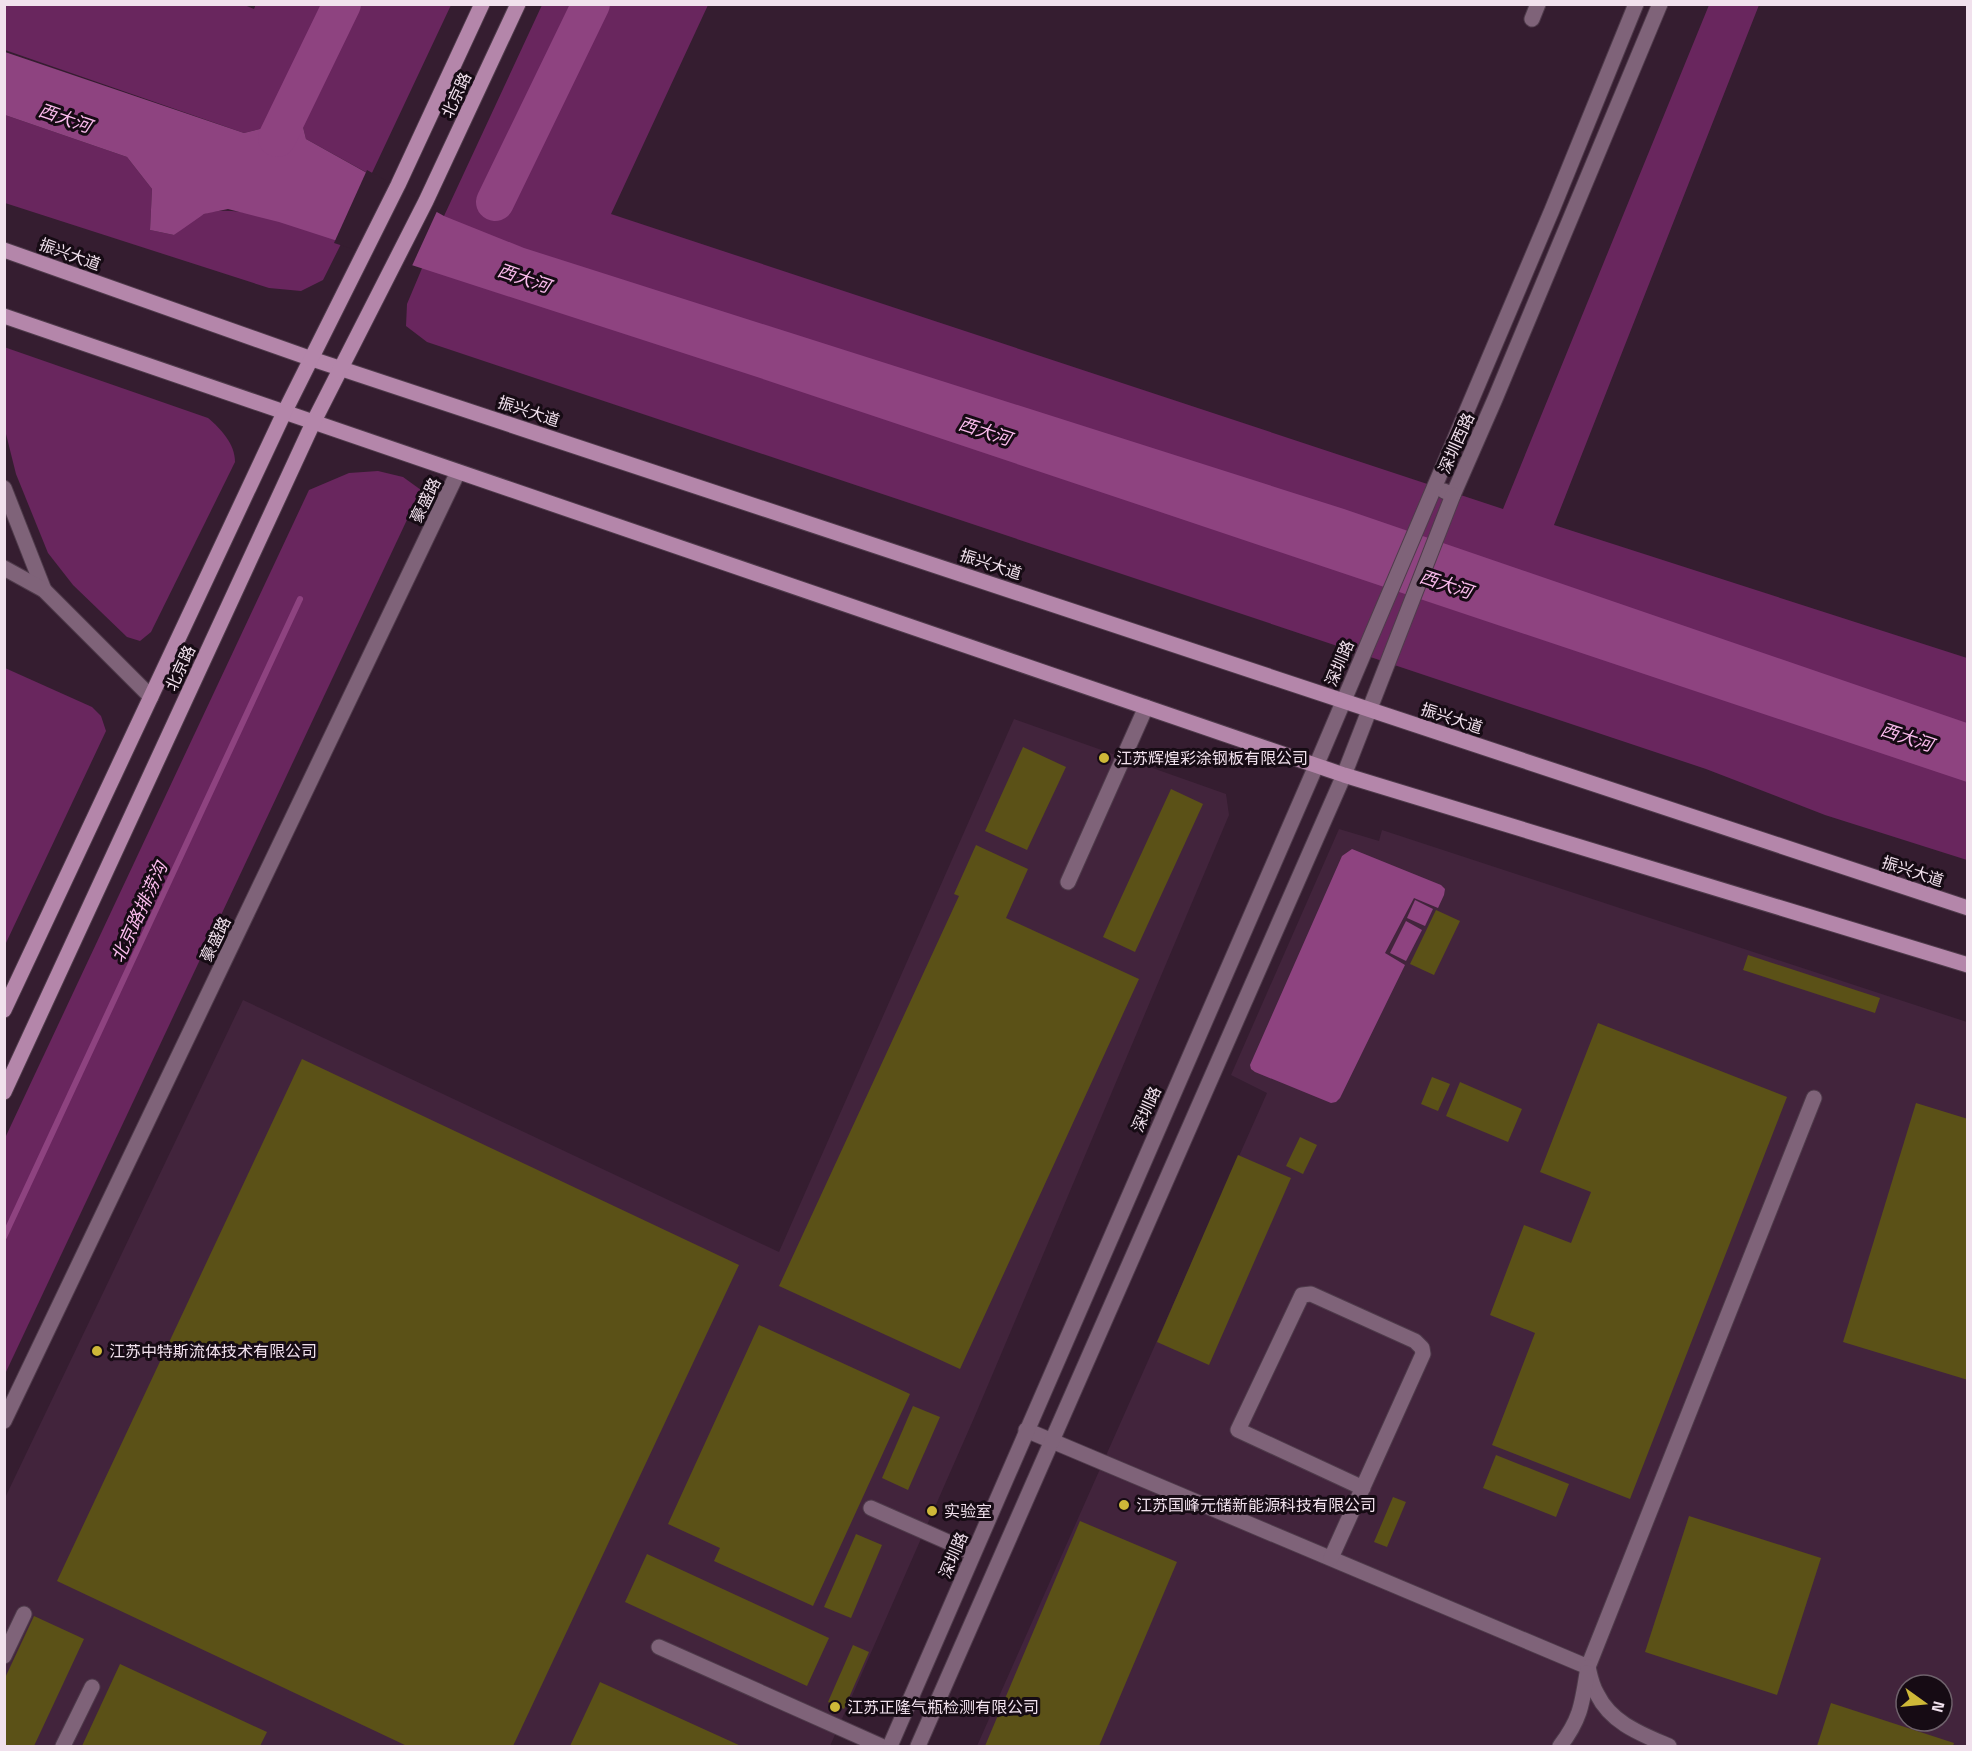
<svg xmlns="http://www.w3.org/2000/svg" width="1972" height="1751" viewBox="0 0 1972 1751" font-family="'Titillium Web','Noto Sans SC',sans-serif">
  <style>
    .built { fill: #42243c; fill-rule: evenodd }
    .green { fill: #69265e }
    .water { fill: #8e4380 }
    .pier { fill: #351d30 }
    .lines { fill: none; stroke-linecap: round; stroke-linejoin: round }
    .stream { stroke: #8e4380; stroke-width: 6 }
    .river { stroke: #8e4380; stroke-width: 38 }
    .building { fill: #5b5117 }
    .minor-casing { stroke: #4f3b4b; stroke-width: 17 }
    .major-casing { stroke: #4f3b4b; stroke-width: 17 }
    .minor { stroke: #7f6379; stroke-width: 15 }
    .major { stroke: #b486aa; stroke-width: 15 }
    .poi-dot { fill: #ceb838; stroke: #160b14; stroke-width: 2 }
    .labels { text-anchor: middle; dominant-baseline: central; stroke-width: 6; stroke-linejoin: round; paint-order: stroke }
    .street-label { font-size: 16px; fill: #f1e1ed; stroke: #160b14 }
    .poi-label { font-size: 16px; fill: #f1e1ed; stroke: #160b14; text-anchor: start }
    .water-label { font-size: 18px; font-style: italic; fill: #fabbec; stroke: #160b14 }
  </style>
  <rect width="100%" height="100%" fill="#351d30"/>
  <g class="built">
    <polygon points="1014,719 1226,794 1229,815 974,1418 830,1746 5,1746 4,1500 243,1000 779,1252"/>
    <path d="M1339,829L1379,841L1382,830L1967,1022V1746H977L1267,1093L1231,1075ZM1906,1685H1942V1721H1906Z"/>
  </g>
  <g class="green">
    <polygon points="242,4 254,9 256,4 451,5 371,175 306,139 301,119 300,92 292,87 275,125 244,133 5,50 5,5"/>
    <polygon points="542,5 708,5 611,214 1503,509 1709,5 1759,5 1554,525 1967,658 1967,860 1825,815 1706,769 427,342 406,326 407,304 444,216"/>
    <path d="M5,115L127,157L152,189L150,230L174,235C183,228 194,218 204,214C237,201 309,231 342,242L323,280L301,291L269,288L5,203Z"/>
    <path d="M4,347L208,418C221,429 235,444 235,462L151,632L140,641L127,637L73,585L48,553L16,474L5,430Z"/>
    <polygon points="378,471 403,477 421,490 5,1374 5,1138 309,490 349,473"/>
    <polygon points="5,668 92,707 101,716 106,731 5,945"/>
  </g>
  <g class="water">
    <polygon points="5,52 244,133 275,125 292,86 300,92 301,119 306,139 444,216 524,248 1344,509 1967,723 1967,782 754,376 279,222 228,209 204,214 174,235 150,230 152,189 127,157 5,115"/>
    <polygon points="1352,849 1441,885 1445,889 1444,895 1438,908 1414,898 1385,953 1405,965 1340,1098 1336,1102 1331,1103 1255,1072 1251,1069 1250,1065 1342,856"/>
    <polygon points="1415,900 1433,909 1425,926 1407,918"/>
    <polygon points="1406,921 1422,930 1406,961 1390,953"/>
  </g>
  <polygon class="pier" points="367,170 438,209 411,268 334,243"/>
  <g class="lines">
    <polyline class="stream" points="4,1237 300,599"/>
    <g class="river">
      <polyline points="277,138 342,4"/>
      <polyline points="495,202 591,4"/>
    </g>
  </g>
  <g class="building">
    <polygon points="1023,747 1066,767 1027,850 985,831"/>
    <polygon points="1171,789 1203,804 1135,952 1103,937"/>
    <polygon points="976,845 1028,869 1006,918 1139,979 960,1369 779,1286 959,896 954,894"/>
    <polygon points="1436,910 1460,921 1434,975 1410,964"/>
    <polygon points="1748,955 1880,998 1875,1013 1743,970"/>
    <polygon points="1598,1023 1787,1097 1630,1499 1492,1445 1535,1333 1490,1315 1524,1225 1571,1243 1591,1192 1540,1172"/>
    <polygon points="302,1059 739,1265 513,1746 407,1746 57,1581"/>
    <polygon points="1432,1077 1450,1084 1438,1111 1421,1104"/>
    <polygon points="1460,1082 1522,1109 1508,1142 1446,1116"/>
    <polygon points="1916,1103 1968,1119 1968,1380 1843,1342"/>
    <polygon points="1300,1137 1317,1145 1303,1174 1286,1166"/>
    <polygon points="1238,1155 1291,1178 1209,1365 1157,1342"/>
    <polygon points="759,1325 910,1394 813,1606 714,1561 720,1548 668,1524"/>
    <polygon points="913,1406 940,1417 908,1490 882,1478"/>
    <polygon points="1496,1455 1569,1484 1556,1517 1483,1488"/>
    <polygon points="1393,1497 1406,1502 1387,1547 1374,1542"/>
    <polygon points="1689,1516 1821,1558 1777,1695 1645,1652"/>
    <polygon points="1080,1521 1177,1562 1099,1746 985,1746"/>
    <polygon points="856,1534 882,1545 851,1618 824,1607"/>
    <polygon points="647,1554 829,1638 807,1686 625,1602"/>
    <polygon points="34,1616 84,1639 34,1746 4,1746 4,1680"/>
    <polygon points="853,1645 869,1652 844,1709 828,1702"/>
    <polygon points="120,1664 267,1732 260,1746 82,1746"/>
    <polygon points="600,1682 741,1746 570,1746"/>
    <polygon points="1831,1703 1954,1743 1953,1746 1817,1746"/>
  </g>
  <g class="lines">
    <defs>
      <g id="minor">
        <polyline points="1532,19 1538,4"/>
        <polyline points="4,488 44,590"/>
        <polyline points="1444,491 1453,495 1495,399 1660,4"/>
        <polyline points="4,568 44,590 151,697"/>
        <polyline points="1068,882 1146,707"/>
        <polyline points="4,1421 458,472"/>
        <polyline points="1026,1430 1588,1667 1814,1098"/>
        <polyline points="871,1508 973,1553"/>
        <polyline points="1331,1558 1423,1354 1422,1348 1415,1341 1311,1294 1302,1295 1238,1430 1363,1488"/>
        <polyline points="659,1647 881,1746"/>
        <polyline points="4,1656 24,1614"/>
        <path d="M1588,1667C1590,1676 1592,1686 1597,1694C1611,1723 1641,1734 1669,1746"/>
        <polyline points="63,1746 92,1687"/>
        <polyline points="890,1746 1316,766 1552,210 1636,4"/>
        <polyline points="918,1746 1344,775 1453,495"/>
        <path d="M1560,1746C1580,1720 1582,1705 1587,1673"/>
      </g>
      <g id="major">
        <polyline points="4,250 312,359 1968,908"/>
        <polyline points="4,316 1344,775 1968,965"/>
        <polyline points="4,1010 284,413 398,185 482,4"/>
        <polyline points="4,1092 313,423 426,201 518,4"/>
      </g>
    </defs>
    <use href="#minor" class="minor-casing"/>
    <use href="#major" class="major-casing"/>
    <use href="#minor" class="minor"/>
    <use href="#major" class="major"/>
  </g>
  <g class="poi-dot">
    <circle cx="1104" cy="758" r="6"/>
    <circle cx="97" cy="1351" r="6"/>
    <circle cx="1124" cy="1505" r="6"/>
    <circle cx="932" cy="1511" r="6"/>
    <circle cx="835" cy="1707" r="6"/>
  </g>
  <g class="labels">
    <g class="street-label">
      <text transform="translate(456 95) rotate(-65)">北京路</text>
      <text transform="translate(70 254) rotate(20)">振兴大道</text>
      <text transform="translate(529 411) rotate(18)">振兴大道</text>
      <text transform="translate(1456 443) rotate(-66)">深圳西路</text>
      <text transform="translate(425 500) rotate(-64)">豪盛路</text>
      <text transform="translate(991 564) rotate(18)">振兴大道</text>
      <text transform="translate(1339 663) rotate(-67)">深圳路</text>
      <text transform="translate(180 668) rotate(-65)">北京路</text>
      <text transform="translate(1452 718) rotate(18)">振兴大道</text>
      <text transform="translate(1913 871) rotate(18)">振兴大道</text>
      <text transform="translate(215 939) rotate(-64)">豪盛路</text>
      <text transform="translate(1146 1109) rotate(-66)">深圳路</text>
      <text transform="translate(953 1555) rotate(-67)">深圳路</text>
    </g>
    <g class="poi-label">
      <text x="1116" y="758">江苏辉煌彩涂钢板有限公司</text>
      <text x="109" y="1351">江苏中特斯流体技术有限公司</text>
      <text x="1136" y="1505">江苏国峰元储新能源科技有限公司</text>
      <text x="944" y="1511">实验室</text>
      <text x="847" y="1707">江苏正隆气瓶检测有限公司</text>
    </g>
    <g class="water-label">
      <text transform="translate(65 118) rotate(19)">西大河</text>
      <text transform="translate(524 278) rotate(19)">西大河</text>
      <text transform="translate(985 431) rotate(18)">西大河</text>
      <text transform="translate(1446 584) rotate(18)">西大河</text>
      <text transform="translate(1907 737) rotate(18)">西大河</text>
      <text transform="translate(139 912) rotate(-65)">北京路排涝沟</text>
    </g>
  </g>
  <rect width="1972" height="1751" fill="none" stroke="#f1e1ed" stroke-width="12"/>
  <g transform="translate(1924 1703) rotate(105)"><circle r="28" fill="#160b14" stroke="#6e616b" stroke-width="1.5"/>
  <path d="M0-4.5L10 22L0 15L-10 22Z" fill="#ceb838"/>
  <text y="-9" font-size="16" font-weight="bold" text-anchor="middle" fill="#f1e1ed">N</text>
  </g>
</svg>
